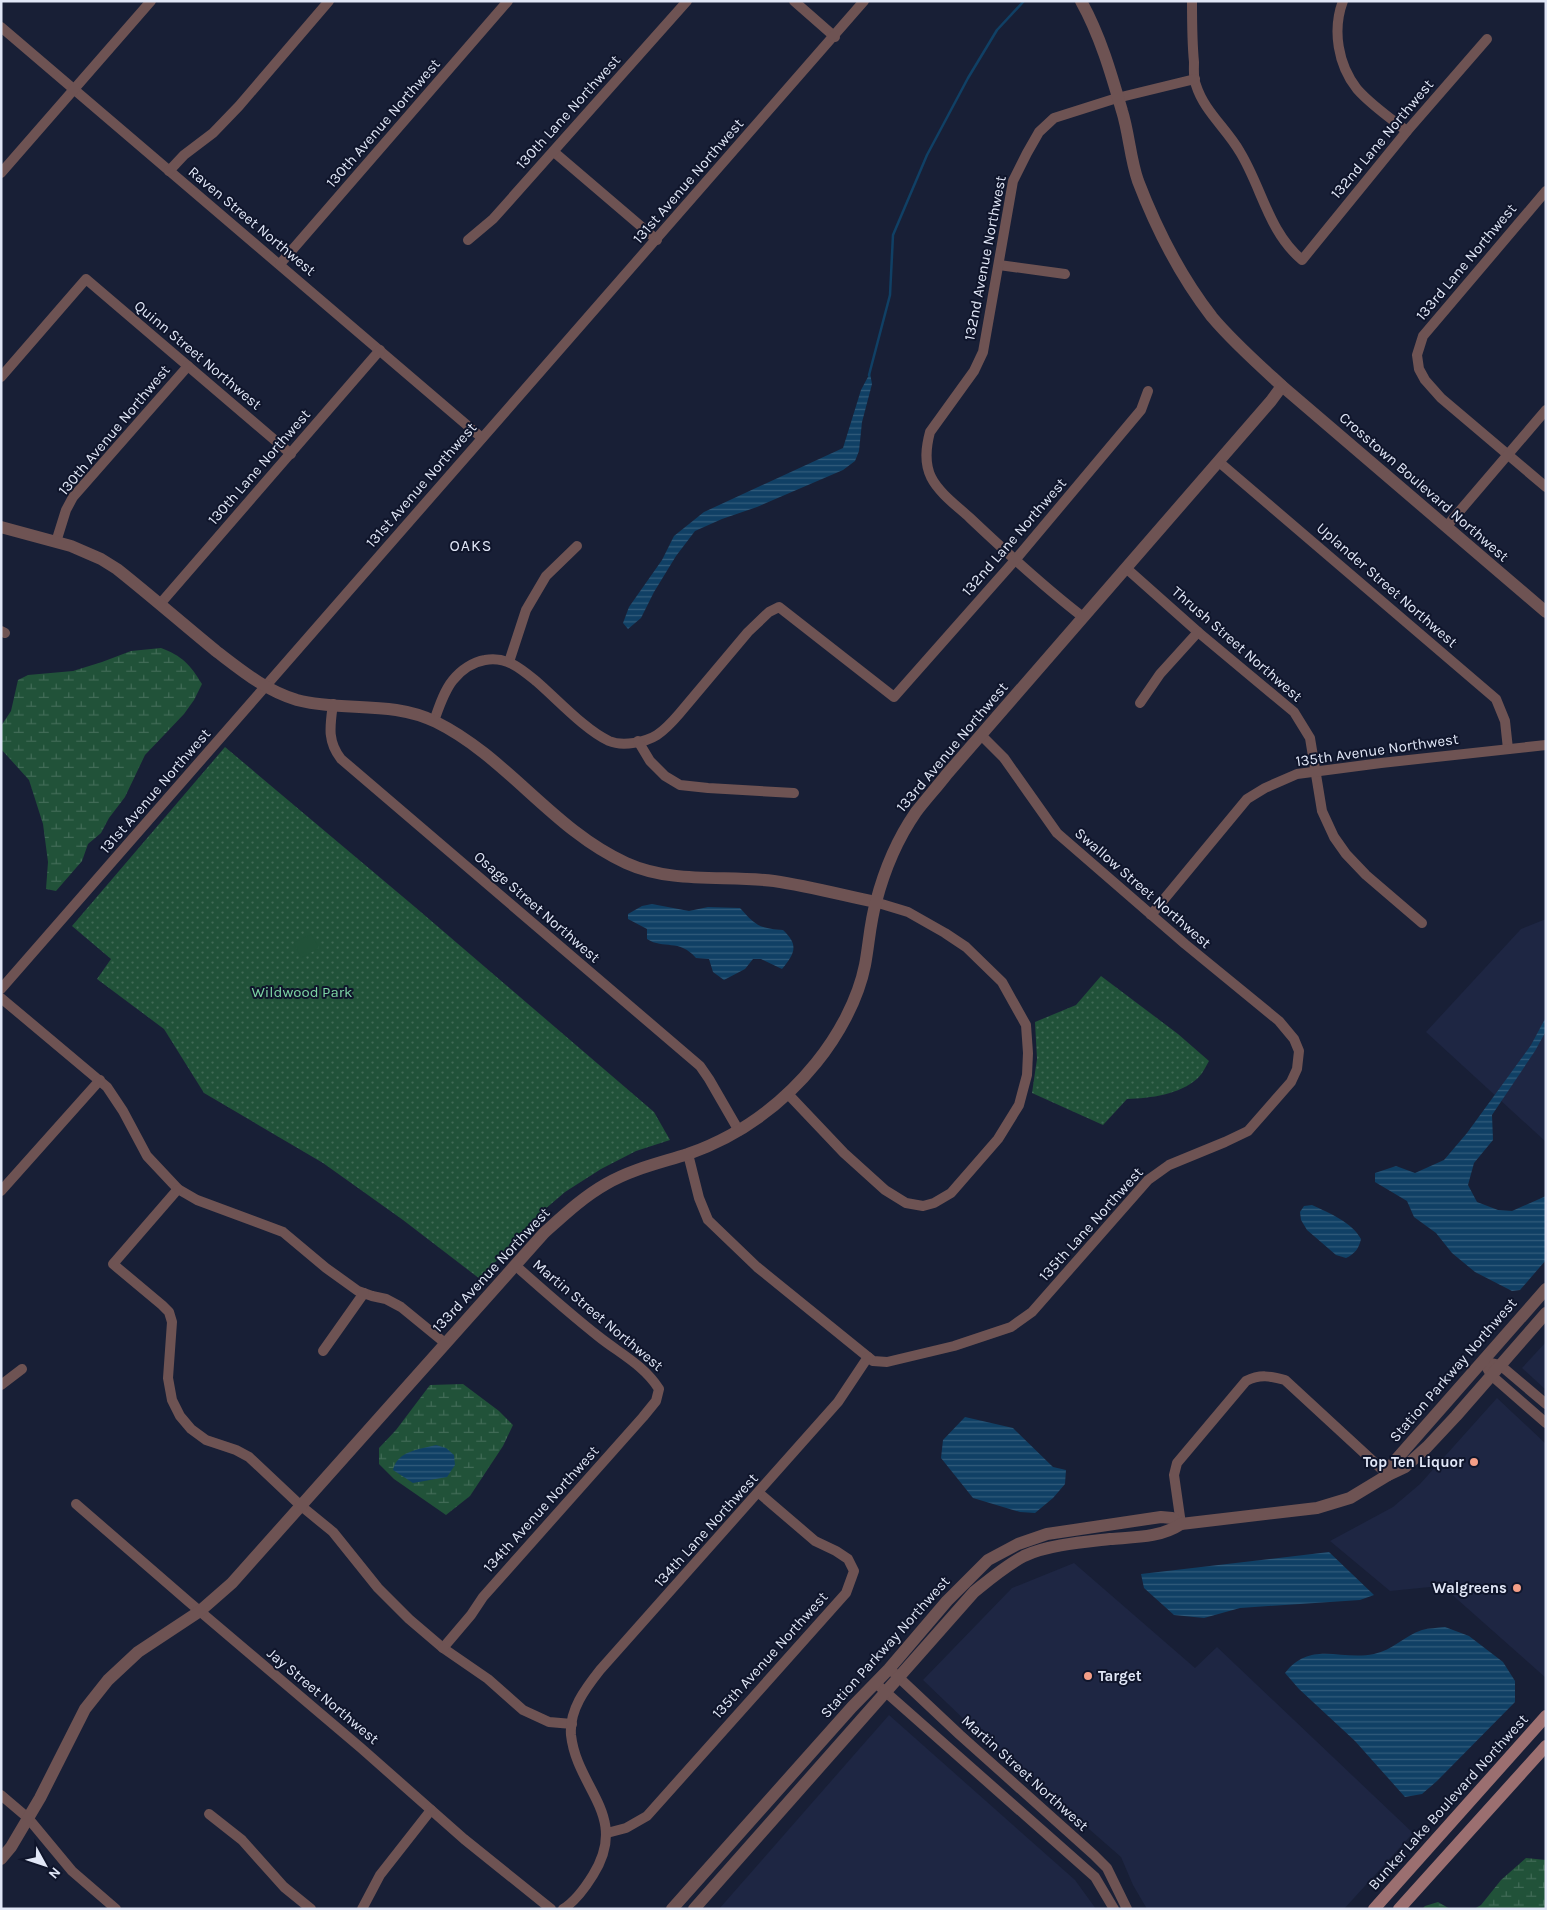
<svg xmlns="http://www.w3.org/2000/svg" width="1547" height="1910" viewBox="0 0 1547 1910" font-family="Karla,sans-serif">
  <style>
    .built { fill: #1e2643 }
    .wetland { fill: url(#wetland-marsh) }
    .park { fill: url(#park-dots) }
    .garden { fill: #215239 }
    .water { fill: url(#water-rules) }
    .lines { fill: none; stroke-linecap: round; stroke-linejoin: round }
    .stream { stroke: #104065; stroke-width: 2.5 }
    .minor { stroke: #6e5353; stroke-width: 10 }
    .tertiary { stroke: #6e5353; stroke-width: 12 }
    .secondary { stroke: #9b6f70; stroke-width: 12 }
    .poi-dot { fill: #f49e87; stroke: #0f152b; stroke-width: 2 }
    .labels { text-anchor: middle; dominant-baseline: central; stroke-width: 4; stroke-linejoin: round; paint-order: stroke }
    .street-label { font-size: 15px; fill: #e1e7f7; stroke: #0f152b }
    .park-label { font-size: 15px; fill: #7ed6a5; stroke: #0f152b }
    .poi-label { font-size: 15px; font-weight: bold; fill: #e1e7f7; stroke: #0f152b; text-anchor: end }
    .neighbourhood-label { font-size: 16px; letter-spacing: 1px; fill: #e1e7f7; stroke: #0f152b }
  </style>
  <defs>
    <pattern id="wetland-marsh" width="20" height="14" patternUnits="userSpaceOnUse" patternTransform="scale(1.25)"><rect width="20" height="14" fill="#215239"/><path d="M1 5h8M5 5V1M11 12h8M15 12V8" fill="none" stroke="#416b56"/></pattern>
    <pattern id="park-dots" width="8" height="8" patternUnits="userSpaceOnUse" patternTransform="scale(1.25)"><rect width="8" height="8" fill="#215239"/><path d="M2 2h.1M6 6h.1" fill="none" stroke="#416b56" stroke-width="1.8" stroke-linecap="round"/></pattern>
    <pattern id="water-rules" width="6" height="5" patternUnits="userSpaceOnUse" patternTransform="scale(1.25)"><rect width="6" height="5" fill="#104065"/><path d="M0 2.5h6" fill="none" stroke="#325c7c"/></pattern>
  </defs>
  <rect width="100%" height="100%" fill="#181f36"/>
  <g class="built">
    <polygon points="1546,919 1546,1142 1426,1032 1521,929"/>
    <polygon points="1546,1342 1546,1390 1522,1368"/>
    <polygon points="1497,1398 1546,1444 1546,1678 1449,1592 1430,1587 1390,1591 1330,1541 1393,1507 1420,1484"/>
    <polygon points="1074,1563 1195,1668 1217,1647 1413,1833 1344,1909 1147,1909 1133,1885 1121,1857 970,1725 923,1680 1012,1588"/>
    <polygon points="889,1715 1075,1880 1096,1909 719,1909"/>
  </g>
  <g class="wetland">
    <path d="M161,648C182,656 190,664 202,684L194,700L184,714L145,755L125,797L109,818L101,833L88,844L82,861L56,891L46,889L48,862L43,824L29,780L1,749V726L11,711L18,680L28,675L73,671L102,662L131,651Z"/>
    <polygon points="463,1384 499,1411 513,1425 503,1446 470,1496 446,1515 394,1479 379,1464 379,1448 396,1430 430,1385"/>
    <polygon points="1526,1858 1546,1860 1546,1909 1474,1909 1481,1905 1501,1880"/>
    <polygon points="1438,1902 1450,1909 1422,1909 1425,1906"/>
  </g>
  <g class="park">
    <polygon points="225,747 415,907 654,1112 670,1140 636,1151 601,1169 565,1192 537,1216 480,1279 403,1220 323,1163 204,1093 164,1029 97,979 111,959 72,926"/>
    <path d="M1101,976L1178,1034L1209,1061C1206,1066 1203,1073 1198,1078C1179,1095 1151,1098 1127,1099L1103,1125L1032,1093L1037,1059L1035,1022L1076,1005Z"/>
  </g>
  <polygon class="garden" points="311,934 319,948 301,958 294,943"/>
  <g class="water">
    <polygon points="870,373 872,384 862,422 859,451 855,461 843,470 757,507 722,519 695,531 676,556 654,592 641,618 628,629 623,623 629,607 662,560 674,536 704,512 843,448 861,390"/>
    <path d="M652,904L689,911L708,907L740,908C755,925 760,929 783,930C799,945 795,953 782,969L761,959H753L745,969L724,980L713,972L709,959L696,958C679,938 664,950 647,939V929L628,919V914L642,906Z"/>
    <polygon points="1546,1017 1546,1031 1535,1051 1492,1115 1493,1140 1474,1163 1468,1185 1477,1202 1498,1210 1512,1211 1546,1196 1546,1260 1520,1290 1512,1291 1475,1272 1452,1253 1436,1233 1414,1217 1407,1201 1375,1182 1375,1173 1396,1166 1415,1173 1444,1160 1467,1133 1531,1045"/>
    <path d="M1312,1205C1329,1213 1352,1222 1361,1239C1359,1248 1355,1254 1346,1258L1336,1255L1307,1230L1301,1220L1300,1212L1304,1206Z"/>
    <polygon points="965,1417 1013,1428 1053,1467 1066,1470 1065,1484 1053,1498 1035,1513 1020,1512 973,1498 941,1458 943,1440"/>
    <path d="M436,1445L446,1448L454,1455L455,1465L447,1477L413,1483L393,1470C397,1451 420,1449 436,1445Z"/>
    <polygon points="1329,1552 1374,1595 1360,1600 1240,1608 1204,1618 1174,1615 1144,1588 1141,1574"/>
    <path d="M1445,1627L1469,1636L1503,1662L1515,1681V1702L1437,1781L1422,1794L1405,1797L1355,1741L1299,1689L1285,1673C1311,1640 1340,1661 1374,1654C1393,1650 1404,1636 1422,1630C1429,1628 1437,1628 1445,1627Z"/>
  </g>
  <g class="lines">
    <polyline class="stream" points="869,375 890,295 893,235 927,155 968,78 997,30 1024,1"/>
    <g class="minor">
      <polyline points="794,1 835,37"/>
      <path d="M1192,1C1192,22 1192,42 1194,62C1194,70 1193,78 1196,85C1204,111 1227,129 1240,152C1262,188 1268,231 1302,260L1407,131L1487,39"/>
      <path d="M1343,1C1332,30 1338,65 1357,89C1371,105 1390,118 1407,131"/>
      <polyline points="1,27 482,438"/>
      <polyline points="554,152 657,240"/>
      <polyline points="169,171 184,155 213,133 239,106 329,1"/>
      <polyline points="1,173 151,1"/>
      <polyline points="1546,191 1423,336 1417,355 1419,369 1425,380 1441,398 1546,487"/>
      <polyline points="468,240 493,219 687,1"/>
      <polyline points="280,264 508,1"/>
      <polyline points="999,265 1065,274"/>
      <polyline points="1,377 86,279 291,454"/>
      <polyline points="1219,462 1496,699 1505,721 1508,749"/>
      <polyline points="1446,527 1546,410"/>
      <polyline points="56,542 66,510 73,497 188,366"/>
      <polyline points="1126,568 1198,632 1294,712 1310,738 1322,811 1334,837 1346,854 1366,875 1422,923"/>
      <polyline points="160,604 380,350"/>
      <path d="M1083,617C1044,587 1006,552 970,518C957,506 939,493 931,477C924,462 926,447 930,432L974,371L983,352L1013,181L1027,153L1039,132L1054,118L1117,98L1195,79"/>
      <polyline points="1,631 5,633"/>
      <polyline points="509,662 526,610 546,576 577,546"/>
      <polyline points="1140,703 1160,674 1198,632"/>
      <path d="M333,704C330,726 327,741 341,759L700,1066L709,1079L739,1131"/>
      <path d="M434,721C439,707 444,691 453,680C461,670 473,662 485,660C506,656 520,668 536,681C557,699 585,730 609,741C623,747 646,742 657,735C666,729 673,721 679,714L748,632L769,612L779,607L894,697L1016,559L1141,410L1148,391"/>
      <polyline points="638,741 650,761 665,776 680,785 708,788 794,793"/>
      <polyline points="1151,915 1247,799 1265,788 1297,774 1381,763 1546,745"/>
      <polyline points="1,989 864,1"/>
      <polyline points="1,998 107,1087 123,1111 147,1156 178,1189 197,1200 283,1232 326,1268 358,1291 372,1296 386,1299 401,1307 445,1343"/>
      <polyline points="788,1094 844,1153 885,1190 906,1203 923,1206 934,1203 951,1193 998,1139 1019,1105 1027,1075 1028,1053 1026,1025 1002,982 966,947 945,933 908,912 875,902"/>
      <polyline points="688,1154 699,1198 708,1220 757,1267 868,1357 873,1361 887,1362 954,1346 1011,1327 1032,1312 1148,1180 1169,1165 1225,1142 1248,1131 1291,1082 1297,1069 1299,1051 1294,1039 1279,1021 1185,944 1057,833 1004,758 981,735"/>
      <polyline points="178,1189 113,1264 162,1305 169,1312 172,1322 168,1378 172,1400 180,1416 191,1429 206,1440 236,1450 249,1457 300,1505 333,1532 378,1588 409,1619 443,1648 488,1679 523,1710 549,1722 572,1724"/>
      <polyline points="1,1191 100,1080"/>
      <polyline points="323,1351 364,1293"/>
      <polyline points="1483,1361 1491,1375 1546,1423"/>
      <polyline points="1483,1361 1500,1365 1546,1404"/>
      <polyline points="1,1385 22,1369"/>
      <polyline points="76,1504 189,1602 361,1748 464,1839 551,1909"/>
      <path d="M1181,1524L1174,1475L1177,1463L1246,1381C1260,1374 1270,1376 1285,1380L1388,1475"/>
      <path d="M443,1648L471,1615L483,1597L643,1417L656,1401L659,1389C644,1365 619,1353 598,1336C570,1314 543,1290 516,1266"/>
      <polyline points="894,1673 960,1735 1094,1855 1107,1868 1127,1909"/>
      <polyline points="880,1687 1095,1877 1114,1909"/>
      <polyline points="1,1795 28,1818 72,1871 116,1909"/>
      <polyline points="209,1814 242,1840 284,1887 311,1909"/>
      <polyline points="607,1833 626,1828 647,1816 846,1593 854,1571 848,1559 836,1551 815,1541 759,1493"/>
      <polyline points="362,1909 380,1875 431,1810"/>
      <path d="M563,1909C576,1901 585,1888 593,1875C630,1816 577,1789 571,1735C569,1710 585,1689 600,1670L838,1402L868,1357"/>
    </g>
    <g class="tertiary">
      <path d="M1081,1C1100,35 1111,73 1122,111C1129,133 1130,158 1138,181C1156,228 1181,277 1212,317C1233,342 1258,364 1282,386L1546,612"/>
      <path d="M1,527L71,546L101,559L117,569C151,596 183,624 216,651C241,670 266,691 297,700C343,712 392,700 436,722C507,757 553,830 626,863C672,884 725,875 774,881C808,886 842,895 875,902"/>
      <polyline points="1388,1475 1394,1462 1546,1289"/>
      <path d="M1,1859L11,1847L40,1798L85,1709L108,1680L138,1652L200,1611L232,1583L544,1233C564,1215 583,1197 606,1184C632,1169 660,1163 688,1154C739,1136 782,1105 816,1063C838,1036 858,1000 865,965C869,944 870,922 876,902C884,871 898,838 916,812C926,799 937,787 947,774L1271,401L1282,386"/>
      <polyline points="672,1909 852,1707 889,1669 947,1601 988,1560 1018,1544 1047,1534 1161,1517 1172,1518 1181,1524"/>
      <path d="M694,1909L974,1592C990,1579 1005,1566 1024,1556C1047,1545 1084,1542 1110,1539C1134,1537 1160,1538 1181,1524L1317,1508L1350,1498L1388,1475L1405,1467L1427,1447L1456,1416L1546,1313"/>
    </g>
    <g class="secondary">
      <polyline points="1374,1909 1546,1716"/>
      <polyline points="1399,1909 1546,1746"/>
    </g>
  </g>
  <g class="poi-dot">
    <circle cx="1474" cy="1462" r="5"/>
    <circle cx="1517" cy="1588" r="5"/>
    <circle cx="1088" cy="1676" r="5"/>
  </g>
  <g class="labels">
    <g class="street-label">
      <text transform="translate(568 112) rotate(-48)">130th Lane Northwest</text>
      <text transform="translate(383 123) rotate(-49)">130th Avenue Northwest</text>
      <text transform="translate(1382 139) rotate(-50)">132nd Lane Northwest</text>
      <text transform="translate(688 181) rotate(-49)">131st Avenue Northwest</text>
      <text transform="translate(252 221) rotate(40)">Raven Street Northwest</text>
      <text transform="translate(985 258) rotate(-79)">132nd Avenue Northwest</text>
      <text transform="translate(1466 262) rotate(-50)">133rd Lane Northwest</text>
      <text transform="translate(198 355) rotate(40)">Quinn Street Northwest</text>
      <text transform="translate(114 430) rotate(-50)">130th Avenue Northwest</text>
      <text transform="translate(259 467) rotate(-49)">130th Lane Northwest</text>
      <text transform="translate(421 485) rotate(-49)">131st Avenue Northwest</text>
      <text transform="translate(1424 487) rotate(41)">Crosstown Boulevard Northwest</text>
      <text transform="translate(1014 537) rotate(-49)">132nd Lane Northwest</text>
      <text transform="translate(1387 585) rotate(41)">Uplander Street Northwest</text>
      <text transform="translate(1237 644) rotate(41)">Thrush Street Northwest</text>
      <text transform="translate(952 747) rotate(-50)">133rd Avenue Northwest</text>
      <text transform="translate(1377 750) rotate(-8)">135th Avenue Northwest</text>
      <text transform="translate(155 791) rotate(-49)">131st Avenue Northwest</text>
      <text transform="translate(1143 888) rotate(41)">Swallow Street Northwest</text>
      <text transform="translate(537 907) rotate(41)">Osage Street Northwest</text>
      <text transform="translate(1091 1224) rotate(-48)">135th Lane Northwest</text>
      <text transform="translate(491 1270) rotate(-47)">133rd Avenue Northwest</text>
      <text transform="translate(598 1315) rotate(40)">Martin Street Northwest</text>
      <text transform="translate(1453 1370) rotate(-49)">Station Parkway Northwest</text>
      <text transform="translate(541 1509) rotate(-48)">134th Avenue Northwest</text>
      <text transform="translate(706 1530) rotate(-48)">134th Lane Northwest</text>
      <text transform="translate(885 1647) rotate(-48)">Station Parkway Northwest</text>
      <text transform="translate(770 1655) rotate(-48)">135th Avenue Northwest</text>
      <text transform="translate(323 1696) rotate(40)">Jay Street Northwest</text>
      <text transform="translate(1025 1773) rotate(42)">Martin Street Northwest</text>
      <text transform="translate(1448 1802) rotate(-48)">Bunker Lake Boulevard Northwest</text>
    </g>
    <g class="park-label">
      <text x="302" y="992">Wildwood Park</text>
    </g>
    <g class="poi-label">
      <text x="1464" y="1462">Top Ten Liquor</text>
      <text x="1507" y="1588">Walgreens</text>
      <text x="1098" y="1676" text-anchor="start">Target</text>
    </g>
    <g class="neighbourhood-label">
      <text x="471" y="545">OAKS</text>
    </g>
  </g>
  <rect width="1547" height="1910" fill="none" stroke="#e1e7f7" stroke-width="5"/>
  <g transform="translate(45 1865) rotate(130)" stroke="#0f152b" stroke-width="4" paint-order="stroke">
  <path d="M0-4L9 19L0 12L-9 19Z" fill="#e1e7f7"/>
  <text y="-8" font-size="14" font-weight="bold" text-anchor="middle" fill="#e1e7f7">N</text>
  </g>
</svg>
